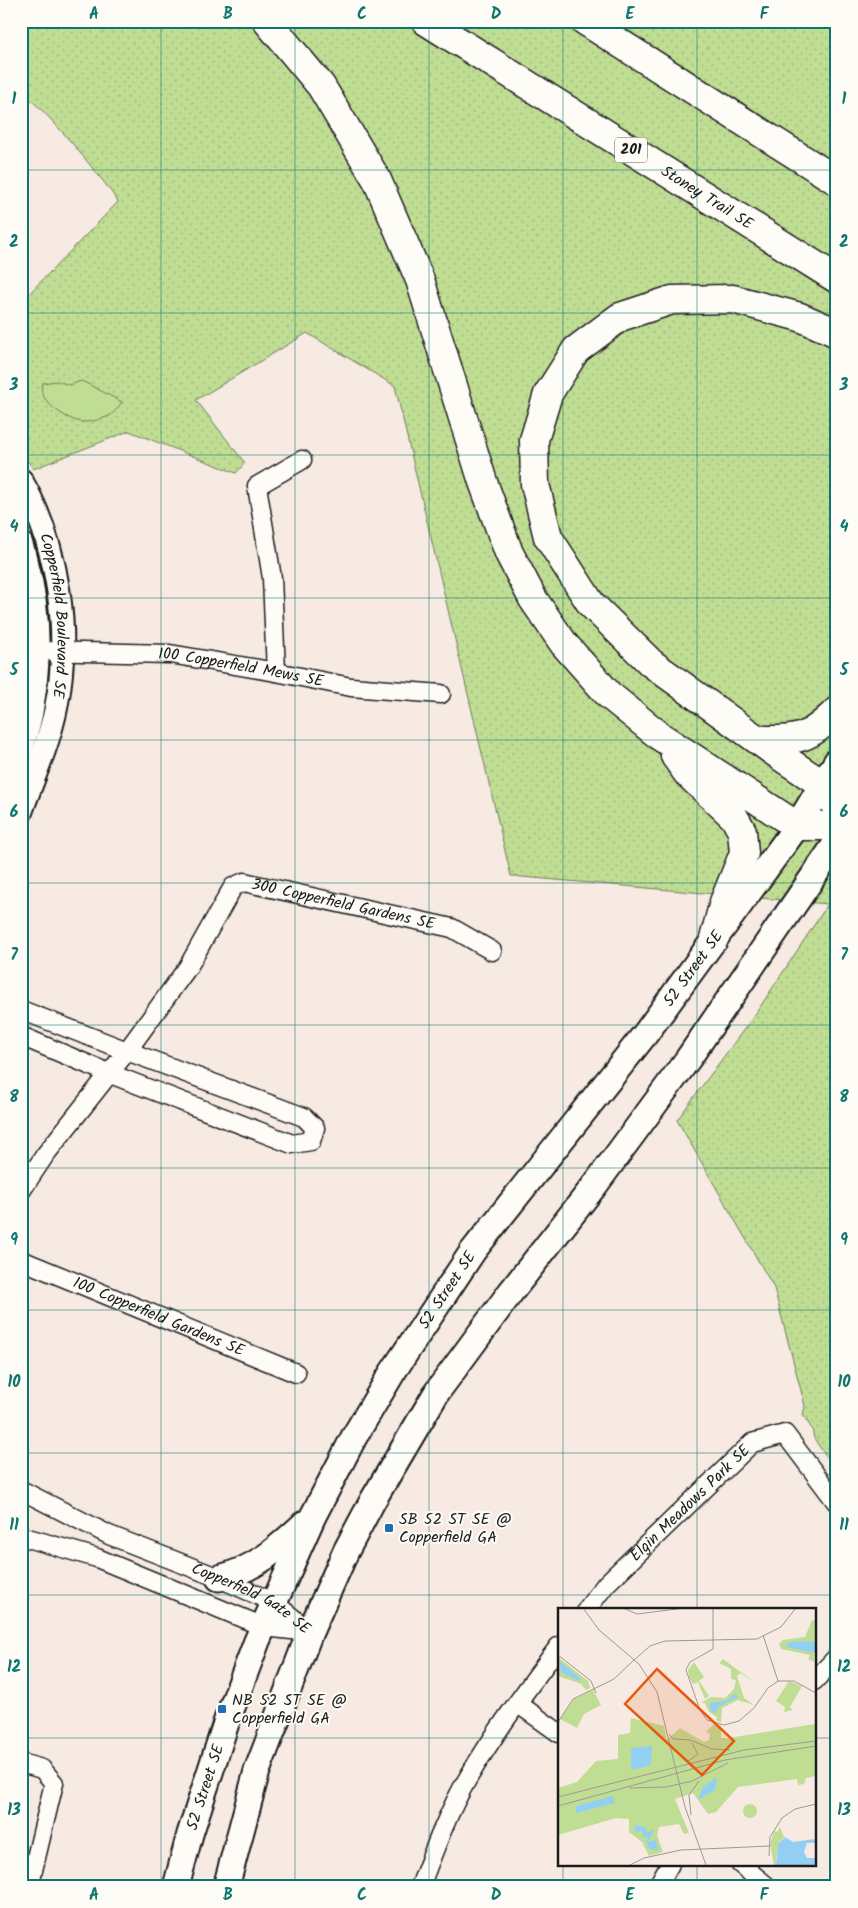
<svg xmlns="http://www.w3.org/2000/svg" width="858" height="1908" viewBox="0 0 858 1908" font-family="Kalam,sans-serif">
  <style>
    .green { fill: url(#green-dots); stroke: #6e7c58 }
    .pitch { fill: #c0dd94; stroke: #6e7c58 }
    .lines { fill: none; stroke-linecap: round; stroke-linejoin: round }
    .minor-casing { stroke: #1c1c1c; stroke-width: 21 }
    .tertiary-casing { stroke: #1c1c1c; stroke-width: 26 }
    .secondary-casing { stroke: #1c1c1c; stroke-width: 29 }
    .motorway-casing { stroke: #1c1c1c; stroke-width: 31 }
    .minor { stroke: #fdfcf7; stroke-width: 18 }
    .tertiary { stroke: #fdfcf7; stroke-width: 22 }
    .secondary { stroke: #fdfcf7; stroke-width: 25 }
    .motorway { stroke: #fdfcf7; stroke-width: 28 }
    .grid { fill: none; stroke: #0f766e; stroke-width: 1; stroke-opacity: 0.55 }
    .poi-dot { fill: #1f6fb2; stroke: #fdfcf7; stroke-width: 2 }
    .labels { text-anchor: middle; dominant-baseline: central; stroke-width: 4; stroke-linejoin: round; paint-order: stroke }
    .shield { fill: #fdfcf7; stroke: #605f5e; stroke-width: 1 }
    .shield-label { font-size: 15px; font-weight: bold; fill: #1c1c1c }
    .street-label { font-size: 16px; fill: #1c1c1c; stroke: #fdfcf7 }
    .poi-label { font-size: 16px; fill: #1c1c1c; stroke: #fdfcf7; text-anchor: start }
    .inset-road { fill: none; stroke: #9f9893; stroke-width: 1 }
    .view { fill: #e8590c; fill-opacity: 0.15; stroke: #e8590c; stroke-width: 2.5 }
    .inset-edge { fill: none; stroke: #1c1c1c; stroke-width: 2.5 }
    .neatline { fill: none; stroke: #0f766e; stroke-width: 2 }
    .grid-label { font-size: 16px; text-anchor: middle; font-weight: bold; fill: #0f766e }
  </style>
  <defs>
    <pattern id="green-dots" width="8" height="8" patternUnits="userSpaceOnUse" patternTransform="scale(1.25)"><rect width="8" height="8" fill="#c0dd94"/><path d="M2 2h.1M6 6h.1" fill="none" stroke="#a4bd7f" stroke-width="1.8" stroke-linecap="round"/></pattern>
  </defs>
  <rect width="100%" height="100%" fill="#f6eae3"/>
  <filter id="ink" filterUnits="userSpaceOnUse"><feTurbulence type="fractalNoise" baseFrequency=".02" numOctaves="2"/><feDisplacementMap in="SourceGraphic" scale="10" xChannelSelector="R" yChannelSelector="G"/><feConvolveMatrix kernelMatrix="1 2 1 2 8 2 1 2 1" color-interpolation-filters="sRGB"/></filter>
  <g filter="url(#ink)">
    <path class="green" d="M21,21H837V1471L819,1446L814,1438L812,1429L803,1415L805,1406L774,1288L677,1120L756,1013L828,904L511,876L395,386L307,333L196,400L245,463L236,473L129,431L33,469L21,450V302L118,202C110,189 100,177 90,165C69,139 47,113 21,91Z"/>
    <path class="pitch" d="M56,381L70,385L81,381L88,384L122,402C119,406 116,411 112,414C105,419 91,422 82,422C68,421 34,399 43,383Z"/>
    <g class="lines">
      <defs>
        <g id="minor">
          <path id="s1" d="M38,651L170,654L276,672L351,687L441,694"/>
          <polyline points="276,672 272,578 257,486 302,460"/>
          <polyline points="21,1010 127,1051 304,1117 315,1128 311,1141 292,1144 108,1073 21,1036"/>
          <path id="s2" d="M21,1191L45,1155L127,1051L188,967L233,887L244,882L452,928L492,951"/>
          <path id="s3" d="M21,1260L296,1373"/>
          <path id="s4" d="M21,1490L109,1535L219,1578L273,1602L310,1632"/>
          <polyline points="21,1536 97,1558 264,1627 310,1632"/>
          <path id="s5" d="M587,1609L606,1584L752,1443L785,1434L837,1503"/>
          <polyline points="814,1681 837,1657"/>
          <polyline points="517,1703 559,1733"/>
          <polyline points="21,1763 42,1769 54,1783 29,1887"/>
          <polyline points="740,1864 768,1887"/>
          <path d="M420,1887C434,1850 448,1812 468,1778C495,1732 527,1689 559,1646"/>
          <polyline points="657,1887 670,1864"/>
        </g>
        <g id="tertiary">
          <path id="s6" d="M21,480C59,546 71,634 56,708C49,743 33,778 21,812"/>
          <path d="M21,543C39,597 42,653 32,709C30,723 25,737 21,750"/>
        </g>
        <g id="secondary">
          <path d="M219,1578C256,1569 277,1549 304,1524"/>
          <path id="s7" d="M176,1887L190,1834L226,1723L257,1641L313,1516L354,1437L392,1373L473,1251L646,1033L797,826L837,761"/>
          <polyline points="226,1887 257,1771 310,1632 346,1551 373,1500 437,1392 510,1293 595,1185 688,1059 837,842"/>
        </g>
        <g id="motorway">
          <polyline points="267,21 321,86 377,180 420,280 483,482 509,553 533,599 564,644 609,695 661,737 797,826 837,826"/>
          <path id="s8" d="M426,21L837,279"/>
          <polyline points="585,21 837,181"/>
          <polyline points="837,333 800,317 733,299 672,300 620,317 576,350 548,394 534,440 535,484 548,537 591,604 651,663 780,756 822,784 837,808"/>
          <path d="M759,740C799,741 808,739 837,711"/>
          <polyline points="675,756 688,774 734,817 742,831 744,853 724,902 714,939"/>
        </g>
      </defs>
      <use href="#minor" class="minor-casing"/>
      <use href="#tertiary" class="tertiary-casing"/>
      <use href="#secondary" class="secondary-casing"/>
      <use href="#motorway" class="motorway-casing"/>
      <use href="#minor" class="minor"/>
      <use href="#tertiary" class="tertiary"/>
      <use href="#secondary" class="secondary"/>
      <use href="#motorway" class="motorway"/>
    </g>
  </g>
  <path class="grid" d="M161,21V1887M295,21V1887M429,21V1887M563,21V1609M697,21V1609M21,170H837M21,313H837M21,455H837M21,598H837M21,740H837M21,883H837M21,1025H837M21,1168H837M21,1310H837M21,1453H837M21,1595H837M21,1738H559M814,1738H837M563,1864V1887M697,1864V1887"/>
  <g class="poi-dot">
    <rect x="384" y="1523" width="10" height="10" rx="2.5"/>
    <rect x="217" y="1704" width="10" height="10" rx="2.5"/>
  </g>
  <g class="labels">
    <rect class="shield" x="615" y="137.5" width="32" height="25" rx="4"/>
    <g class="shield-label">
      <text x="631" y="150">201</text>
    </g>
    <g class="street-label">
      <text stroke="none"><textPath href="#s8" startOffset="332">Stoney Trail SE</textPath></text>
      <text stroke="none"><textPath href="#s6" startOffset="142">Copperfield Boulevard SE</textPath></text>
      <text stroke="none"><textPath href="#s1" startOffset="204">100 Copperfield Mews SE</textPath></text>
      <text stroke="none"><textPath href="#s2" startOffset="485">300 Copperfield Gardens SE</textPath></text>
      <text stroke="none"><textPath href="#s7" startOffset="1064">52 Street SE</textPath></text>
      <text stroke="none"><textPath href="#s7" startOffset="659">52 Street SE</textPath></text>
      <text stroke="none"><textPath href="#s3" startOffset="149">100 Copperfield Gardens SE</textPath></text>
      <text stroke="none"><textPath href="#s5" startOffset="148">Elgin Meadows Park SE</textPath></text>
      <text stroke="none"><textPath href="#s4" startOffset="255">Copperfield Gate SE</textPath></text>
      <text stroke="none"><textPath href="#s7" startOffset="104">52 Street SE</textPath></text>
    </g>
    <g class="poi-label">
      <text x="399" y="1519">SB 52 ST SE @<tspan x="399" dy="18">Copperfield GA</tspan></text>
      <text x="232" y="1700">NB 52 ST SE @<tspan x="232" dy="18">Copperfield GA</tspan></text>
    </g>
  </g>
  <g transform="translate(558 1608)">
    <rect width="258" height="258" fill="#f6eae3"/>
    <path d="M254,12L257,13L256,54L250,51L252,47L223,41L221,36L225,32L247,29ZM0,49L30,73L32,80L28,82L23,76L0,68ZM165,51L195,73L182,65L179,68L186,90L196,97L180,92L164,100L163,114L158,113L159,109L151,104L147,95H143L153,89L167,90L176,81L178,72L173,71V61L161,55ZM136,54L146,69L141,73L151,88L147,91L140,74L135,76L131,69L130,62ZM231,73L244,78L232,99L235,102L226,104L227,99L218,93ZM35,82L43,97L26,106L19,120L2,111L16,91ZM73,110L106,118L109,132L122,120L146,134L151,132L152,126L148,124L156,116L163,117V130H170L257,116V168L248,170L246,176L240,177L239,171L180,179L158,204L150,206L135,185L117,191L131,225L126,226L121,216L101,219L99,227L105,244L91,248L84,234L71,224V211L58,210L0,227V180L19,174L38,153L60,151V127L72,125ZM185 203a7 7 0 1 1 14 0a7 7 0 1 1-14 0ZM222,219L226,229L220,236L218,253L220,257H216L212,236L216,223L219,224Z" fill="#c0dd94"/>
    <path d="M19,93L28,102L16,118L5,111L10,103L20,109L12,100Z" fill="#c0dd94"/>
    <path d="M242,33L257,34V45L228,39L230,35ZM0,52L22,70V73L4,65ZM178,85L180,89L160,99L158,105L154,104L151,95L168,93ZM94,138L93,157L73,162V140ZM159,169L157,182L140,192L145,179ZM55,188L57,195L18,205V198ZM80,217L89,220L88,225L96,222L90,234L98,232L100,241L92,242L88,233L91,228L85,230L84,222L78,225L76,219ZM227,229L235,234L257,231V235H249L246,244L249,250H257V257H218L220,236Z" fill="#93cff3"/>
    <path class="inset-road" d="M25,0L41,22L81,56L99,84L127,199L148,257M65,0L79,6L127,0M155,0V41L132,54L128,62L142,102L149,112L166,117L181,113L196,100L210,80L220,73H236L258,85M205,27L220,73M0,47L33,73L38,85M76,52L92,38L107,33L199,31L223,19L238,0M0,114L15,91L56,71L76,52M111,126L115,131L132,132L154,141L172,142M129,154L140,146L134,135M72,180L108,179L134,173L170,155M0,189L186,142L258,133M0,198L167,152L258,138M133,207L131,187L141,173M211,248L212,229L224,210L237,201L258,196M72,257L86,250L123,242L212,238"/>
    <path class="view" d="M99,61L176,133L144,167L67,96Z"/>
    <rect width="258" height="258" class="inset-edge"/>
  </g>
  <rect width="858" height="1908" fill="none" stroke="#fdfcf7" stroke-width="55"/>
  <rect x="28" y="28" width="802" height="1852" class="neatline"/>
  <g class="grid-label">
    <text x="94" y="19">A</text>
    <text x="228" y="19">B</text>
    <text x="362" y="19">C</text>
    <text x="496" y="19">D</text>
    <text x="630" y="19">E</text>
    <text x="764" y="19">F</text>
    <text x="14" y="104">1</text>
    <text x="844" y="104">1</text>
    <text x="14" y="247">2</text>
    <text x="844" y="247">2</text>
    <text x="14" y="390">3</text>
    <text x="844" y="390">3</text>
    <text x="14" y="532">4</text>
    <text x="844" y="532">4</text>
    <text x="14" y="675">5</text>
    <text x="844" y="675">5</text>
    <text x="14" y="817">6</text>
    <text x="844" y="817">6</text>
    <text x="14" y="960">7</text>
    <text x="844" y="960">7</text>
    <text x="14" y="1102">8</text>
    <text x="844" y="1102">8</text>
    <text x="14" y="1245">9</text>
    <text x="844" y="1245">9</text>
    <text x="14" y="1387">10</text>
    <text x="844" y="1387">10</text>
    <text x="14" y="1530">11</text>
    <text x="844" y="1530">11</text>
    <text x="14" y="1672">12</text>
    <text x="844" y="1672">12</text>
    <text x="14" y="1815">13</text>
    <text x="844" y="1815">13</text>
    <text x="94" y="1900">A</text>
    <text x="228" y="1900">B</text>
    <text x="362" y="1900">C</text>
    <text x="496" y="1900">D</text>
    <text x="630" y="1900">E</text>
    <text x="764" y="1900">F</text>
  </g>
</svg>
